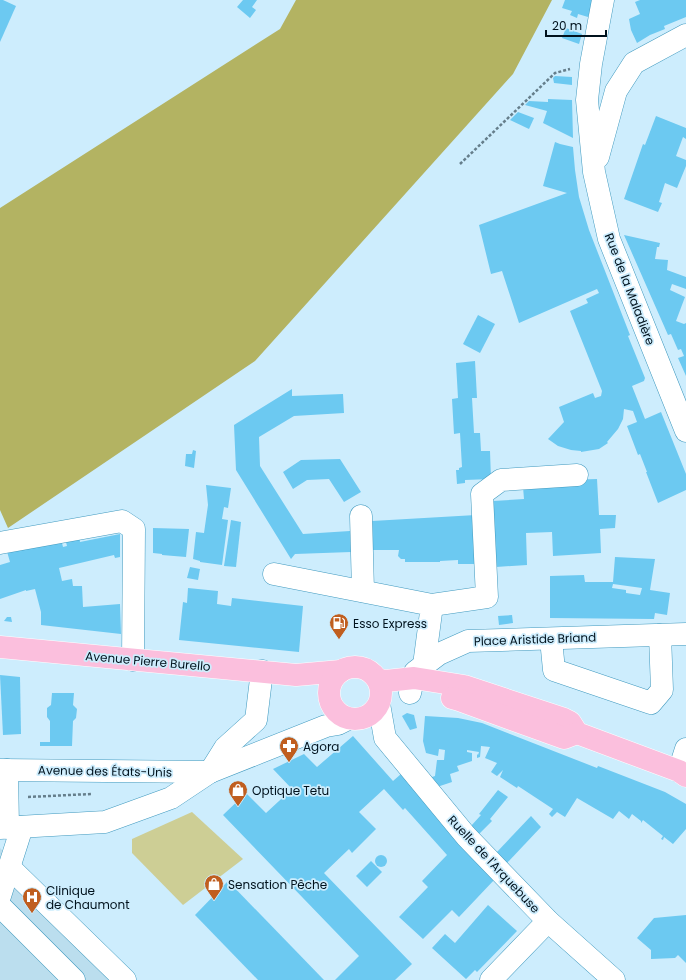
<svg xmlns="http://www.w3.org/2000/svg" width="686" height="980" viewBox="0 0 686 980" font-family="Poppins,sans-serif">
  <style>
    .built { fill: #bbdeee }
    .green { fill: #cdce95 }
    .forest { fill: #b3b362 }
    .building { fill: #6cc9f1; fill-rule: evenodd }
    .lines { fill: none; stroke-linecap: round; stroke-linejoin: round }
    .minor-casing { stroke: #419abf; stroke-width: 23 }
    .major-casing { stroke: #fff; stroke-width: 23 }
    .path { stroke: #657e8b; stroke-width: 2.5; stroke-dasharray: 3 2; stroke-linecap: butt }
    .minor { stroke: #fff; stroke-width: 22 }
    .major { stroke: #fbbfdd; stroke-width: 22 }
    .labels { text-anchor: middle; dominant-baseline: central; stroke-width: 3.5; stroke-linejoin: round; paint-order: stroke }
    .street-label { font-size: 12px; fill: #00121d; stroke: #cdedfd }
    .poi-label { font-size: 12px; fill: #00121d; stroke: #cdedfd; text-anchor: start }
  </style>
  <rect width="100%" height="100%" fill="#cdedfd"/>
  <polygon class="built" points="0,848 128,980 0,980"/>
  <polygon class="green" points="192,812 243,859 183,905 132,853 132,839"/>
  <polygon class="forest" points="296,0 552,0 513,74 255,361 8,528 0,510 0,208 280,29"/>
  <g class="building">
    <polygon points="0,0 3,0 16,6 0,42"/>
    <polygon points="243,0 257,0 252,7 256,10 250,18 237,7"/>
    <polygon points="565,0 594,0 588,17 578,14 577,18 570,15 572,11 562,8"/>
    <polygon points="640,0 686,0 686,17 664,26 665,29 650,35 637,43 631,30 629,19 640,14 635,2"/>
    <polygon points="566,28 582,34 579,44 562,38"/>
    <polygon points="555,76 572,77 572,85 554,83 553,78"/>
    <polygon points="548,99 572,100 573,138 543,123 547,111 525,105 529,101 548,102"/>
    <polygon points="518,112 534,118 529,129 510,120"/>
    <polygon points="656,116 686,128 686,139 683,137 676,156 686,160 686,166 677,188 665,183 659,202 662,203 658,212 624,199 643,144 645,145"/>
    <polygon points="555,142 560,144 573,147 575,170 579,197 589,230 630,335 628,336 645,378 644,381 632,386 645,419 661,412 686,474 686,490 658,503 646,472 647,472 640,454 638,455 627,426 637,422 633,411 624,409 623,419 618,429 607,442 608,443 599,449 581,452 581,451 571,450 558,446 548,439 564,422 559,407 593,393 595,398 601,396 602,391 570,311 588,303 586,299 599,293 597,289 519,323 502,271 491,274 479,225 567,193 543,186"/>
    <polygon points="624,235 660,243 659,247 657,247 655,259 668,260 667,270 686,277 686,289 672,284 670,290 685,297 676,321 684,324 686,323 686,376 678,358 684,356 681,349 678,350 671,334 668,335"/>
    <polygon points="478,315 495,324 480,353 463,344"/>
    <polygon points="475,361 477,398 472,398 474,433 480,433 481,451 490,451 491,479 465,480 465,483 457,484 456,470 459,470 459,468 462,467 460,433 454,434 452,399 458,398 456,363"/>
    <polygon points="292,389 292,396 343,394 344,413 294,416 259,437 260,466 303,534 350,531 351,552 295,554 291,559 236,470 234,425"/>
    <polygon points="193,450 196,451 194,468 185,466 186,454 192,454"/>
    <polygon points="340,459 361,492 344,502 329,479 307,480 293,489 283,472 301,460"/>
    <polygon points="597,479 599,515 616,515 615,528 600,529 601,553 553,556 552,532 526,533 527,565 496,567 493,501 524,499 523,487 565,480"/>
    <polygon points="206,485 231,488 228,508 224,507 222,519 228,520 222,565 200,562 200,561 193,559 196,532 204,533 208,505"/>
    <polygon points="476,515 479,564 458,564 458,560 440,561 440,562 405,562 405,559 401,559 398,556 399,550 372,550 372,521"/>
    <polygon points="231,520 241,522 236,567 224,566"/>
    <polygon points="153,528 189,529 186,557 162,555 162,554 153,553"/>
    <polygon points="120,534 120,557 115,558 114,555 59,568 62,581 72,579 73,586 82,586 83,607 120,604 121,634 41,625 41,612 35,589 26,591 26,590 0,599 0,565 10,562 6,548 61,539 63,547 67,546 65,538 79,535 80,542"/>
    <path d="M615,557L655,559L650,590L670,593L667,615L655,613L654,619L550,618V576L584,575L585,582H613ZM613,584L642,588L640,595L626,593V590L612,588Z"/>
    <polygon points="190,567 200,569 198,580 187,578"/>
    <polygon points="188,588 218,591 217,604 231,606 232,598 303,606 299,652 179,640 183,602 187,603"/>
    <polygon points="512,615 513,623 499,625 498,616"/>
    <polygon points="7,617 11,617 12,622 4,621"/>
    <polygon points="387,624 397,627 395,630 386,628"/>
    <polygon points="0,675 20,677 21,734 3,735"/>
    <polygon points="52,693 74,693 73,705 77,709 76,718 73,721 72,746 40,746 40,742 50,742 50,721 47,717 47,708 51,705"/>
    <polygon points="407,713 414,715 417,728 410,730 402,716"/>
    <polygon points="425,716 458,718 482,723 597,768 598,766 665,792 686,804 686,829 673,844 664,837 663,840 661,839 663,836 643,820 641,823 641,821 632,814 629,819 619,811 613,819 577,798 565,817 557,812 552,817 549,814 553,809 518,786 517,788 500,777 503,770 497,776 491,772 497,763 485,758 490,747 481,746 480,757 477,758 477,754 478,755 479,752 467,750 467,752 472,753 472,761 457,766 459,771 450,774 452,782 437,787 429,778 435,776 437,760 444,760 445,750 439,749 438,756 426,753 423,741"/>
    <polygon points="353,736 393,781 401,774 495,879 459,917 452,910 423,939 399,917 428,887 422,881 447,855 405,808 403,810 384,789 359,812 376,829 352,853 349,849 324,873 412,964 395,980 335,980 359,956 223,815 246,793 266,813 292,789 273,769 304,754 317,767"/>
    <polygon points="498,790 508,797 490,819 492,821 478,835 471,826 481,815 479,814"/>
    <polygon points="531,816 541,827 506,864 496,853"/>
    <circle cx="381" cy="861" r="6"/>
    <polygon points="371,861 382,872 367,887 356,876"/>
    <polygon points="228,881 324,980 258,980 195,915"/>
    <polygon points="488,905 517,931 477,972 475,970 466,979 432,948 445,934 455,943"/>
    <polygon points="686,915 686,963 678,955 675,958 651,959 651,950 637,938 654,918"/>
  </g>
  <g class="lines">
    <defs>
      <g id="minor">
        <polyline points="603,0 591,64 587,100 594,172 609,239 686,431"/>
        <polyline points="598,157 616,91 634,63 686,35"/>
        <polyline points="361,516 363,591"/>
        <polyline points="0,543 122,521 134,529 133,660"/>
        <polyline points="274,574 432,605 424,665"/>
        <polyline points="432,605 487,597 482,494 501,480 577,475"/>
        <polyline points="551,639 554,670 651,703 662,690 660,635"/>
        <polyline points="410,693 415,672 439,654 468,641 686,634"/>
        <polyline points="379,704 385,738 466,836 548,921 614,980"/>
        <polyline points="0,770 210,772"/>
        <polyline points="7,770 8,828"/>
        <polyline points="679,771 686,749"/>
        <polyline points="210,772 225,748 256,720 262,671"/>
        <polyline points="0,828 105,822 171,798 210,772 326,726 338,724 348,719"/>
        <polyline points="9,867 125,980"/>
        <polyline points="0,896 22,827"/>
        <polyline points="0,906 74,980"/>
        <polyline points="491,980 548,921"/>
      </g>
      <g id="major">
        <polyline points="0,647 296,675 341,671"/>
        <circle cx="355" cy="693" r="26"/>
        <polyline points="378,680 386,681 414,678 464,686 564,719 570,722 577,733 679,771 686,776"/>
        <polyline points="452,698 459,700 564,738 577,733"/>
      </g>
    </defs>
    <use href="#minor" class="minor-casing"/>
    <use href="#major" class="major-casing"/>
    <g class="path">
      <polyline points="460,164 555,73 570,69"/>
      <polyline points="28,797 91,794"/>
    </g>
    <use href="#minor" class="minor"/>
    <use href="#major" class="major"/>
  </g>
  <defs>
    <symbol id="fuel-pin" viewBox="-11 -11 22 30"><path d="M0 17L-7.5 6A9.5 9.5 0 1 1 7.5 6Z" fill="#c05e1f" stroke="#cdedfd"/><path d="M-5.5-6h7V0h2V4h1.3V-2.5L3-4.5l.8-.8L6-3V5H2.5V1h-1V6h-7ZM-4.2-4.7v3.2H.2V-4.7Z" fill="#fff"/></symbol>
    <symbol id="pharmacy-pin" viewBox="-11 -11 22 30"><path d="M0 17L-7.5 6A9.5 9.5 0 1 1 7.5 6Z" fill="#c05e1f" stroke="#cdedfd"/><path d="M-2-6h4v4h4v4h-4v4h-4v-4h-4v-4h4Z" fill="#fff"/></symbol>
    <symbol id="shop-pin" viewBox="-11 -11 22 30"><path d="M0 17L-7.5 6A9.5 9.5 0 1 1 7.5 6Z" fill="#c05e1f" stroke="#cdedfd"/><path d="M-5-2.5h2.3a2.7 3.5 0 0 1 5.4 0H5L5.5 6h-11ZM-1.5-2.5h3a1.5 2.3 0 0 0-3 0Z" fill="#fff"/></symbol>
    <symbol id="hospital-pin" viewBox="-11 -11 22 30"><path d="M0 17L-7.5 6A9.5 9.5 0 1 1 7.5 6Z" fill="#c05e1f" stroke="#cdedfd"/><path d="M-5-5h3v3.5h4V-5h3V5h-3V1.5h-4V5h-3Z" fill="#fff"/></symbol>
  </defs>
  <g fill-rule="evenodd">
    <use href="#fuel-pin" x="328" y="612" width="22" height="30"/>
    <use href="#pharmacy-pin" x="278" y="735" width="22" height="30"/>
    <use href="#shop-pin" x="227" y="779" width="22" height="30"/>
    <use href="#shop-pin" x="203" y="873" width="22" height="30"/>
    <use href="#hospital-pin" x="21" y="886" width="22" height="30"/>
  </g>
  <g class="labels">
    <g class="street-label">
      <text transform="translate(630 289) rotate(69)">Rue de la Maladière</text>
      <text transform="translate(535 639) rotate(-2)">Place Aristide Briand</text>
      <text transform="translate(148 661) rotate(5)">Avenue Pierre Burello</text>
      <text transform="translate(105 771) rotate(1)">Avenue des États-Unis</text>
      <text transform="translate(494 864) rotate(47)">Ruelle de l'Arquebuse</text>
    </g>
    <g class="poi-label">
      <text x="353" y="623">Esso Express</text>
      <text x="303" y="746">Agora</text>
      <text x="252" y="790">Optique Tetu</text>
      <text x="228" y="884">Sensation Pêche</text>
      <text x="46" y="890">Clinique<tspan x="46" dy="14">de Chaumont</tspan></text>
    </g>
  </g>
  <path d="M546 30v6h60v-6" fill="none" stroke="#00121d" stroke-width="2"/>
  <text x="552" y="30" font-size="12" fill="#00121d" stroke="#cdedfd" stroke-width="3" paint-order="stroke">20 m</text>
</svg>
